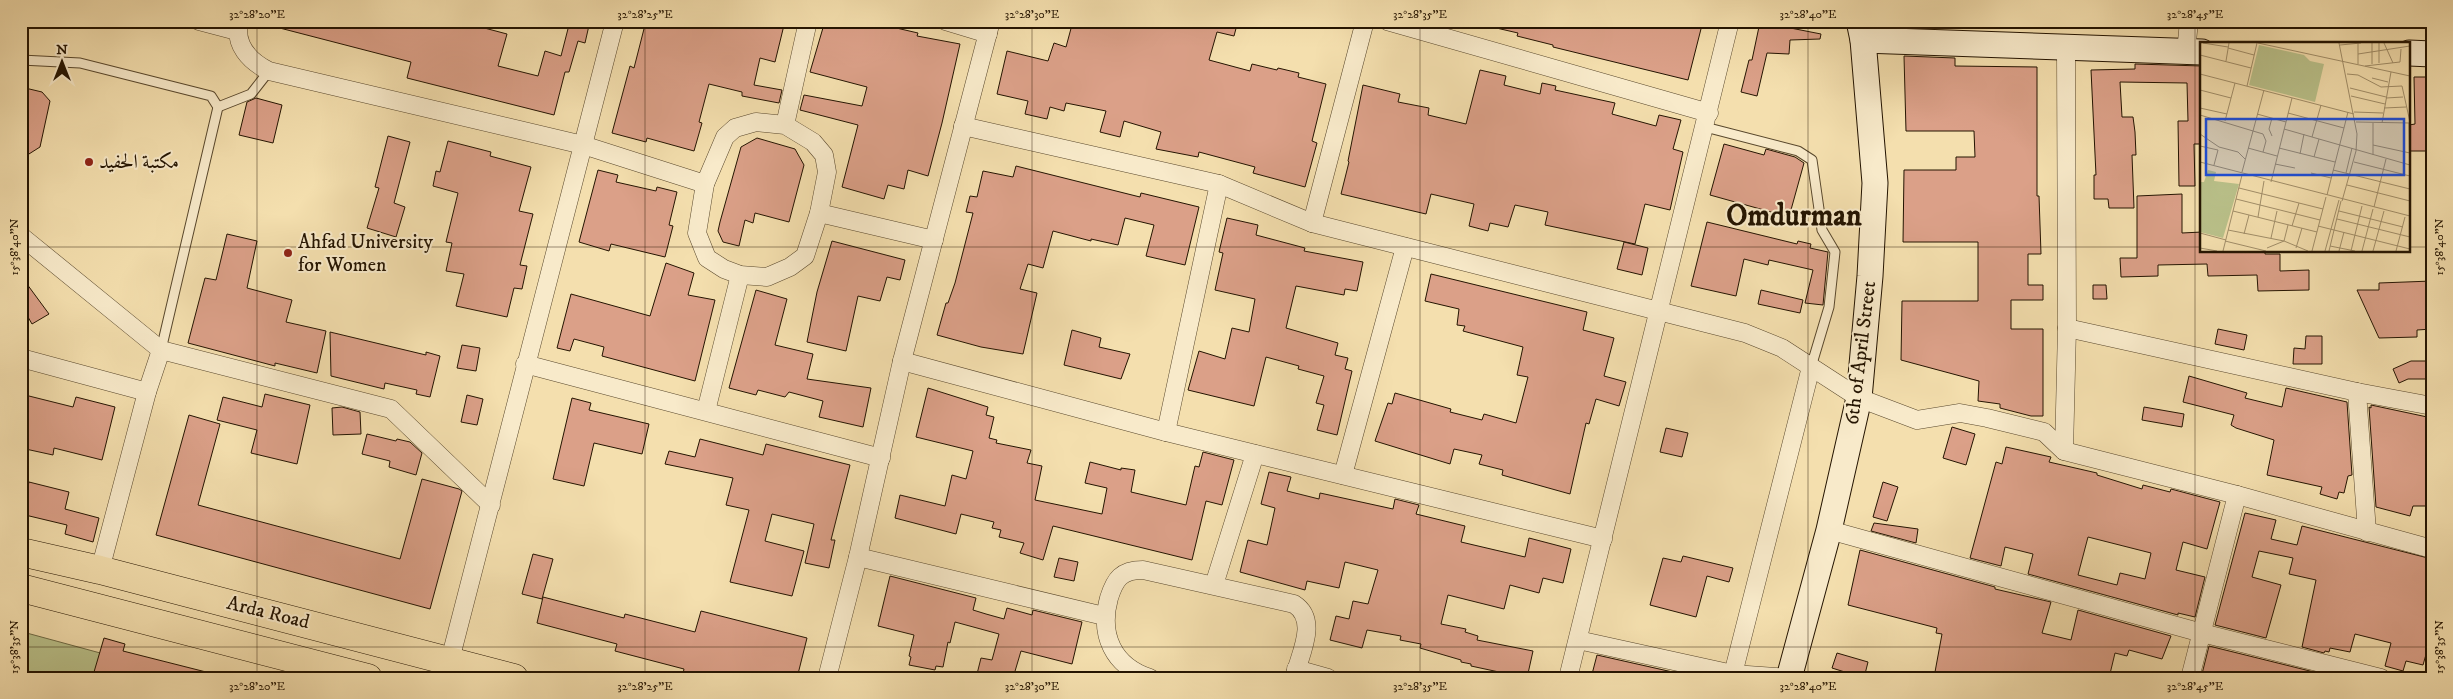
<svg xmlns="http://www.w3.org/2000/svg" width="2453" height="699" viewBox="0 0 2453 699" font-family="'IM FELL DW Pica',Amiri,serif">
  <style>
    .green { fill: #bac28b; stroke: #6f6b46 }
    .building { fill: #dba088; stroke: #241401; fill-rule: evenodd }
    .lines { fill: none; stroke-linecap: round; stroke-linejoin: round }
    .lane-casing { stroke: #58472c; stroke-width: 11 }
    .street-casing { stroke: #58472c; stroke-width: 19 }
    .secondary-casing { stroke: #241401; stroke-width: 27 }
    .primary-casing { stroke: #241401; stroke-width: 29 }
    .lane { stroke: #f8eaca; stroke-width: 9 }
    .street { stroke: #f8eaca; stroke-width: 18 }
    .secondary { stroke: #f8eaca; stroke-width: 25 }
    .primary { stroke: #f4dfae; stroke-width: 28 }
    .ticks { fill: none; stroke: #241401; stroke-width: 1; stroke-opacity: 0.45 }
    .poi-dot { fill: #8f2418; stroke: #f8eaca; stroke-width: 2 }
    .labels { text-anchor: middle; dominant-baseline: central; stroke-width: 4; stroke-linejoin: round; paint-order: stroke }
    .poi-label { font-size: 20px; fill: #241401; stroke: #f8eaca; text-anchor: start }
    .street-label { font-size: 20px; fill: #241401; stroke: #f8eaca }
    .town-label { font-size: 30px; font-weight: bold; fill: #241401; stroke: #f8eaca }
    .inset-road { fill: none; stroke: #a18e69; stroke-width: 1 }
    .view { fill: #1d4ed8; fill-opacity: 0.15; stroke: #1d4ed8; stroke-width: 2.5 }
    .inset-edge { fill: none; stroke: #241401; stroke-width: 2.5 }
    .neatline { fill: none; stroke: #241401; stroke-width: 2 }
    .ticks-label { font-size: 12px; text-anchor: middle; fill: #241401 }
  </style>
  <rect width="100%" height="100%" fill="#f4dfae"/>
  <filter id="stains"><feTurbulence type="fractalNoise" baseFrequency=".004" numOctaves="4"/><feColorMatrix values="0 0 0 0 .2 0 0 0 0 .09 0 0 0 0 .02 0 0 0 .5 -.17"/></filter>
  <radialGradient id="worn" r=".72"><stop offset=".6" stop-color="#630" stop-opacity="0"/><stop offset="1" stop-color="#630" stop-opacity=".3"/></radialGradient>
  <polygon class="green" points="23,632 126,660 122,678 21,678"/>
  <g class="building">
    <polygon points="272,21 458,21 507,34 498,66 538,76 545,51 561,56 570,21 590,21 585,43 578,41 569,72 565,72 554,115 407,78 411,62 272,26"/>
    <polygon points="646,21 785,21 775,62 760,58 754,85 782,90 779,103 742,96 742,92 709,84 699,122 702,123 694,151 647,138 646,142 612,133 630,66 634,68"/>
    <polygon points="825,21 866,21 918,33 917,36 960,44 942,123 928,176 908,170 904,189 888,185 884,199 842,187 858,125 800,110 804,95 862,106 867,87 810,72"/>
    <polygon points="1073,21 1238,21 1234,36 1217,32 1209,60 1250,71 1252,64 1277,70 1278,68 1299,73 1298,77 1326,84 1312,141 1317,143 1305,187 1253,173 1255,167 1199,152 1198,157 1156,149 1161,132 1124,121 1120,137 1100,132 1106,111 1066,103 1064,111 1050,107 1047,119 1025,114 1028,101 997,94 1007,51 1048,61 1054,43 1066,47"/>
    <polygon points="1492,21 1703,21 1688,80 1553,47 1553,45 1517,36 1518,33 1492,27"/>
    <polygon points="1760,22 1821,34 1820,39 1790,40 1789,54 1767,53 1757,96 1741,92 1749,60 1752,60"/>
    <polygon points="1904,56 1955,58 1955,66 2037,67 2037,196 2039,196 2041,254 2028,254 2028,285 2043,285 2043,300 2011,300 2011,329 2043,329 2043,416 2031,416 2000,408 2000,404 1978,401 1979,381 1901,360 1902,301 1978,301 1978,242 1903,242 1904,170 1956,170 1956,157 1975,157 1974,131 1906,131"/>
    <polygon points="2135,64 2202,66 2202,126 2200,126 2200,144 2194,144 2195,186 2179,186 2178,121 2188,121 2187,83 2120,82 2122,117 2133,117 2135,132 2136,155 2132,155 2134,208 2109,208 2108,199 2094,199 2094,175 2096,175 2091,70 2135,69"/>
    <polygon points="1480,70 1506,76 1504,85 1540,94 1542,83 1556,86 1555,90 1615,103 1612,114 1656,126 1659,115 1681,120 1673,149 1683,152 1670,210 1645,204 1635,244 1545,225 1548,212 1515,205 1508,227 1490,223 1488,231 1469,226 1474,204 1431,194 1426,214 1341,194 1349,162 1348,161 1363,85 1400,94 1398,102 1429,108 1428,115 1466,124"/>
    <polygon points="2414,77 2432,77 2432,151 2409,151 2409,125 2415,124"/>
    <polygon points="21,87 42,92 50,101 40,147 21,159"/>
    <polygon points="256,98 282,105 273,143 239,135 247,102"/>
    <polygon points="388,136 410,142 394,203 405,207 396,237 367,228 379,188 375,187"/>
    <polygon points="757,138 795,149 804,165 789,222 755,213 753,223 745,220 739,246 723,242 718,231 720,222 741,147"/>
    <polygon points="448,141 491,152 490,156 531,167 519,211 533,214 520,265 527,266 522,289 514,288 507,317 456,306 464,274 446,271 452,243 446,242 458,193 433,186 436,171 440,172"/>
    <polygon points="1724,144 1764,155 1766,149 1795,157 1804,163 1789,217 1710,195"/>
    <polygon points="1016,166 1140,197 1141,193 1199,207 1185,265 1146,256 1154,225 1125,218 1118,245 1091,239 1091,241 1053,231 1043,268 1028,264 1020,289 1037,293 1023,354 981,347 937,335 946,303 948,303 955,283 973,213 966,212 970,196 977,197 983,171 1013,177"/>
    <polygon points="598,170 618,175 616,182 656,191 657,187 677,192 669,225 673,226 665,257 611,244 609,251 579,242"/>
    <polygon points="2182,194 2182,233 2202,232 2202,251 2265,251 2265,254 2280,254 2280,271 2309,270 2309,290 2258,291 2257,275 2208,276 2207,264 2158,265 2158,276 2121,277 2120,258 2137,258 2137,196"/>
    <polygon points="1227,218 1258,225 1256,235 1305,248 1304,251 1363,262 1357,291 1345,289 1344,295 1296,286 1286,328 1338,343 1335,355 1348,358 1345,369 1352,371 1337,435 1317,430 1324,405 1316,403 1324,376 1298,369 1299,366 1266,357 1254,406 1188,390 1199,351 1225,359 1232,328 1249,332 1255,299 1215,290 1223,253 1219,252"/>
    <polygon points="1707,222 1797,244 1798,241 1811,244 1810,248 1828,252 1823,305 1805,303 1813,270 1769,260 1768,265 1744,259 1736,296 1691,286"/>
    <polygon points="227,234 257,241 247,288 292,300 286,322 326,331 317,373 275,363 275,366 188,343 205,278 216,280"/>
    <polygon points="832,241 905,260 900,280 887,277 880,301 858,296 846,351 807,342 817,292"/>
    <polygon points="1624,242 1648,248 1642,275 1617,269"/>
    <polygon points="666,263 694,273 688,295 715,300 695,381 602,356 604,347 574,339 570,351 557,348 571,294 650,316"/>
    <polygon points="1431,274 1587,312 1583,330 1614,338 1604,376 1626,382 1619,406 1596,399 1589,424 1586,423 1570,494 1502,475 1503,470 1479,464 1482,455 1454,449 1450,464 1375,441 1388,403 1392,404 1395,393 1451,409 1450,412 1482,420 1484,414 1516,423 1528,377 1517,375 1523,347 1463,331 1465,326 1457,325 1459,309 1425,301"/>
    <polygon points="21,276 49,314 32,324 28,317 21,321"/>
    <polygon points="2432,281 2432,329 2417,330 2417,337 2379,338 2357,290 2379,290 2379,283"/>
    <polygon points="2093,285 2106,285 2107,299 2093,299"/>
    <polygon points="756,290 787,299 775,345 813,354 807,379 871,388 863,427 819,417 823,401 789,392 785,397 758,390 756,395 729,388"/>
    <polygon points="1761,290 1803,300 1800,313 1758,304"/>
    <polygon points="2218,329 2247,335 2244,350 2215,344"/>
    <polygon points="1072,330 1101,338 1099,347 1130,354 1121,379 1064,365"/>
    <polygon points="330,332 426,355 426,352 440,356 430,397 416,394 417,390 385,383 384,389 331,376"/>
    <polygon points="2306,336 2322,336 2322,364 2293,364 2294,348 2305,349"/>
    <polygon points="462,345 480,348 476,371 457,368"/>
    <polygon points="2411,361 2432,361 2432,379 2408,379 2399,383 2393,369"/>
    <polygon points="2189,376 2247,393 2245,398 2282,407 2286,388 2347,402 2352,475 2348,476 2344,493 2339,492 2337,499 2320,494 2322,487 2267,475 2274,440 2236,428 2231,425 2234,415 2183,402"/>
    <polygon points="928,388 988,407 986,415 994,417 989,438 997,440 996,443 1031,450 1027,463 1042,466 1035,500 1102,514 1107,488 1085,483 1090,462 1121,470 1121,468 1135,470 1131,492 1186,505 1195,466 1199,467 1203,452 1234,460 1222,505 1206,501 1192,560 1053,526 1043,560 1020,553 1024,543 999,537 1001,530 992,528 994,522 961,514 956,534 895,518 900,495 945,506 952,475 966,479 973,451 916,437"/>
    <polygon points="21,394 73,407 76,397 115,407 102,460 54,448 53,455 21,448"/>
    <polygon points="265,394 310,405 297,464 251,453 257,430 217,420 223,397 262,407"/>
    <polygon points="467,395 483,399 477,425 461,422"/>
    <polygon points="572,398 591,403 589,410 649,424 642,454 594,443 584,486 553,479"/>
    <polygon points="2371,405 2432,418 2432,448 2430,448 2432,506 2413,506 2410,516 2376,507 2369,407 2371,408"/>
    <polygon points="342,407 360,412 361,434 333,435 332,408"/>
    <polygon points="2144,407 2184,414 2182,427 2142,420"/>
    <polygon points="189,415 220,424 198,505 400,559 422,479 459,489 462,491 430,609 156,535"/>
    <polygon points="1952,427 1975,434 1966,465 1943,458"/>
    <polygon points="1666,428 1688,433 1682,457 1660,452"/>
    <polygon points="367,434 396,441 397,439 410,442 422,453 416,475 389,467 390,461 362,454"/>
    <polygon points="700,439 763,455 766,444 850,465 831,540 835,540 829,568 805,563 814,524 772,514 765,541 804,551 792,596 730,582 749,510 726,505 733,478 665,464 669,451 695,457"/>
    <path d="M2006,447L2051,457L2049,462L2097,473V475L2142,489L2143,485L2170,492L2171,489L2220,502L2207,549L2183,542L2176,570L2205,577L2195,617L2178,613V615L2028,574L2033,554L2005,547L2001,566L1970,558L1996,462L2002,464ZM2088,537L2151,553L2145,579L2120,573L2117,585L2078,575Z"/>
    <polygon points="1269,472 1291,477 1287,491 1319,499 1320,493 1393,509 1395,499 1419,505 1416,514 1465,526 1461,542 1525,557 1529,538 1571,549 1563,583 1543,578 1539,593 1510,585 1504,609 1448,595 1441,624 1466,629 1465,632 1478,636 1477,640 1533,651 1527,678 1471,666 1471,664 1461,662 1461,660 1420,648 1421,644 1400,640 1401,636 1367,630 1362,648 1330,640 1336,616 1349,619 1353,601 1368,604 1378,570 1345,562 1339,588 1307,581 1305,590 1240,572 1248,540 1267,545 1275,508 1261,504"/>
    <polygon points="29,482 69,492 65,509 99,518 93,542 65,534 67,525 21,514 21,497 25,498"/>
    <polygon points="1883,482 1898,487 1887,521 1873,517"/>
    <polygon points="2245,513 2276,520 2271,539 2297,545 2302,526 2432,559 2432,652 2427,651 2423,665 2406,661 2403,671 2385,666 2391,643 2355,634 2350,652 2330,648 2329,652 2325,651 2324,653 2302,647 2316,580 2289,574 2293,558 2259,551 2252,577 2281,585 2266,638 2215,625"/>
    <polygon points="1874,523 1918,529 1916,543 1871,531"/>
    <polygon points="1860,550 1995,587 1995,589 2051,602 2042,633 2071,640 2078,610 2171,636 2162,659 2129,650 2127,656 2115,653 2109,678 2096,678 2078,674 2078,678 1971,678 1935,672 1942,634 1936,633 1937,628 1848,605"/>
    <polygon points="533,554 553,559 542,599 522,594"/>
    <polygon points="1683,556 1733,568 1729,582 1707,576 1696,617 1650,605 1663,558 1681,562"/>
    <polygon points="1059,558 1078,562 1074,581 1054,577"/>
    <polygon points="890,576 976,598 973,610 986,614 1004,619 1007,608 1032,615 1033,610 1082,622 1072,664 1021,651 1013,678 976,678 981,658 992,660 999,634 955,622 950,643 948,642 943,667 936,666 935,670 909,665 911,657 909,656 914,635 878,626"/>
    <polygon points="543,597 624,618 625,614 695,632 701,611 807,638 797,678 682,678 684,669 615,651 617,644 537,623"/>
    <polygon points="104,638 125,644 123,651 210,673 210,678 114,678 94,672"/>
    <polygon points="2209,646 2322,674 2321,678 2201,678"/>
    <polygon points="1837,653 1868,662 1864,678 1832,668"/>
    <polygon points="1597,655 1677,673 1677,678 1591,678"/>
  </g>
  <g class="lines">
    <defs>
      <g id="lane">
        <polyline points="21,60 80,63 211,96 218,107 161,350"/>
        <polyline points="218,107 251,94 269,71"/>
        <polyline points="1705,127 1798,151 1812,160 1822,230 1835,252 1829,307 1811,367"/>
      </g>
      <g id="street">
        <polyline points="199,21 237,31"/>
        <path d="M239,21C234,45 249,61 269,71L583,145L705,184"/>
        <polyline points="945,21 988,34"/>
        <polyline points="1387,21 1709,113"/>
        <polyline points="2186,52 2189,21"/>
        <polygon points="756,122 785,125 813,142 824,155 827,172 819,213 805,256 790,267 767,277 740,275 724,269 707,258 697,233 705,184 725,137 735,128"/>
        <polyline points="785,125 808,21"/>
        <polyline points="963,126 1219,184 1312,223 1745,333 1782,348 1859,398 1917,420 1960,413 1987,418 2044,432 2064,451 2237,495 2432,549"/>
        <polyline points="819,213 934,240"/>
        <polyline points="1312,223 1365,21"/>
        <polyline points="21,236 161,350 391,409 491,505"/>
        <polyline points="2067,328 2357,392 2432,406"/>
        <polyline points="21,358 147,392"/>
        <polyline points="902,361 1166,432 1603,539"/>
        <polyline points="525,364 881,458"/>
        <polyline points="2357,392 2367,532"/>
        <polyline points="706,411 740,275"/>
        <polyline points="1166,432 1219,184"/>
        <polyline points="2064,451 2067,328 2066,49"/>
        <polyline points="1343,475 1405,247"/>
        <polyline points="1829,530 2202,633 2381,678"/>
        <polyline points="858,557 1104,616"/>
        <polyline points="100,570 147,392 161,350"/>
        <polyline points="1214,585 1255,454"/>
        <polyline points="1578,640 1733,674 1791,678"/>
        <polyline points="450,660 615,21"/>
        <polyline points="1296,669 1328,678"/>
        <polyline points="1733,674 1811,367"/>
        <polyline points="827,678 858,557 902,361 991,21"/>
        <path d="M1150,678C1113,666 1099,635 1109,598C1115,579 1121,570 1143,570L1294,604C1319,620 1300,654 1294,678"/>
        <polyline points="1568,678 1730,21"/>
        <polyline points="2190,678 2237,495"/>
      </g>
      <g id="secondary">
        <polyline points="1863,40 2202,52"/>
        <polyline points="2409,53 2432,54"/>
        <polyline points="1789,678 1829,530 1859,398 1870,276 1875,183 1863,40 1859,21"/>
      </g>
      <g id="primary">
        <polyline points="21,552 100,570 514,678"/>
        <polyline points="21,588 368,678"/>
      </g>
    </defs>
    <use href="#lane" class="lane-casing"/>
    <use href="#street" class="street-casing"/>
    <use href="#secondary" class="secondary-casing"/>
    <use href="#primary" class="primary-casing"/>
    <use href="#lane" class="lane"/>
    <use href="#street" class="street"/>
    <use href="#secondary" class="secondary"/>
    <use href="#primary" class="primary"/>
  </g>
  <path class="ticks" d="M257,21V678M645,21V678M1032,21V678M1420,21V678M1808,21V678M2195,21V678M21,247H2202M2409,247H2432M21,647H2432"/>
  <g class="poi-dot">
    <circle cx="89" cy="162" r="5"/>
    <circle cx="288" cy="253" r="5"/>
  </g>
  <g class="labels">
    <g class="poi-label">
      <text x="99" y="162">مكتبة الحفيد</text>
      <text x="298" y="242">Ahfad University<tspan x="298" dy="23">for Women</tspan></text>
    </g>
    <g class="street-label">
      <text transform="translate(1861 353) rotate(-83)">6th of April Street</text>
      <text transform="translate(268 613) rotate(14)">Arda Road</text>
    </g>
    <g class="town-label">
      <text x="1794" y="216">Omdurman</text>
    </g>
  </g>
  <g transform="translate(2200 42)">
    <rect width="210" height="210" fill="#f4dfae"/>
    <path d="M59,3L104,13L110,19L124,22L115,60L49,43ZM8,128L16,130L14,139L39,142L23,196L0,190V140H4Z" fill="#bac28b"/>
    <path class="inset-road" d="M3,1L28,5M58,1L210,34M139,1L157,92L156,109L142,159M158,1V22M172,1V22M179,1V21M184,1L193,21M140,3L161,1M28,6L54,13M158,12L210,4M0,13L51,26M26,19L29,1M165,24L200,20L201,7M0,32L154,72M147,32L158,33L181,45L202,44L210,80M172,36L188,40M47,44L57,1M150,46L186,55M0,48L31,56M151,54L185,62M186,56L203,55M0,66L27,72M184,66L206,65M154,70L183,71M88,71L144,86M57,72L86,80M0,73L63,92M72,76L69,87L72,94M25,79L35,41M156,80L210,81M182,81L191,30M209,81L210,137M84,87L210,123M0,92L19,105L38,110L45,117M63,92L66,99L63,110M112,95L121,63M173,103L210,111M0,104L18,108M48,106L77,114M79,106L135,120M100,112L104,92M173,113V81M114,115L119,97M0,120L210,174M154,120L210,134M75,122L95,126M14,123L18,108M133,128L210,147M42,130L64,48M111,131L131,136M146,131L152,106M71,140L92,56M147,143L210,159M39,146L123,167M127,153L148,70M36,157L120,178M174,165L186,117M33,169L117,190M139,169L203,185M58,175L64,139M137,177L210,195M92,184L99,161M118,184L210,207M28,188L84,199L108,209M0,191L26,198M44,192L49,173M71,196L77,169M25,199L66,209M130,204L155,209M0,206L17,209M67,206L84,199L88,183M96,206L102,186M23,209L42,133M112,209L126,155M125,209L139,158M129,209L141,159M139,209L144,190M151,209L162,164M162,209L173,167M173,209L184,169M196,209L205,175"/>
    <path class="view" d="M6,77H204V133H6Z"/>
    <rect width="210" height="210" class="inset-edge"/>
  </g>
  <rect width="2453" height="699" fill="none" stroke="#f4dfae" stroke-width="55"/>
  <g transform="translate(62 62)" stroke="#f8eaca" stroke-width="4" paint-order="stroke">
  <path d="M0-4L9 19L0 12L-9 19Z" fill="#241401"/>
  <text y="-8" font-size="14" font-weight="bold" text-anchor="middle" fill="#241401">N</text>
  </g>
  <rect x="28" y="28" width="2398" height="644" class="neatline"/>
  <g class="ticks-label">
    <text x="257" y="18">32°28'20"E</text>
    <text x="645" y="18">32°28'25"E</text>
    <text x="1032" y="18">32°28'30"E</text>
    <text x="1420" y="18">32°28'35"E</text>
    <text x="1808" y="18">32°28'40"E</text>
    <text x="2195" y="18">32°28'45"E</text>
    <text transform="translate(14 247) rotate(-90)" y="4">15°38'40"N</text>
    <text transform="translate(2439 247) rotate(-90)" y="4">15°38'40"N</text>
    <text transform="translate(14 647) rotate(-90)" y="4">15°38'35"N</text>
    <text transform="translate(2439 647) rotate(-90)" y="4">15°38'35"N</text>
    <text x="257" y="690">32°28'20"E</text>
    <text x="645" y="690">32°28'25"E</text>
    <text x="1032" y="690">32°28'30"E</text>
    <text x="1420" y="690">32°28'35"E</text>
    <text x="1808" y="690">32°28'40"E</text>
    <text x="2195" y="690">32°28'45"E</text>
  </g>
  <rect width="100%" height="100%" filter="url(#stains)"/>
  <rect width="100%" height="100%" fill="url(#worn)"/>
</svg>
